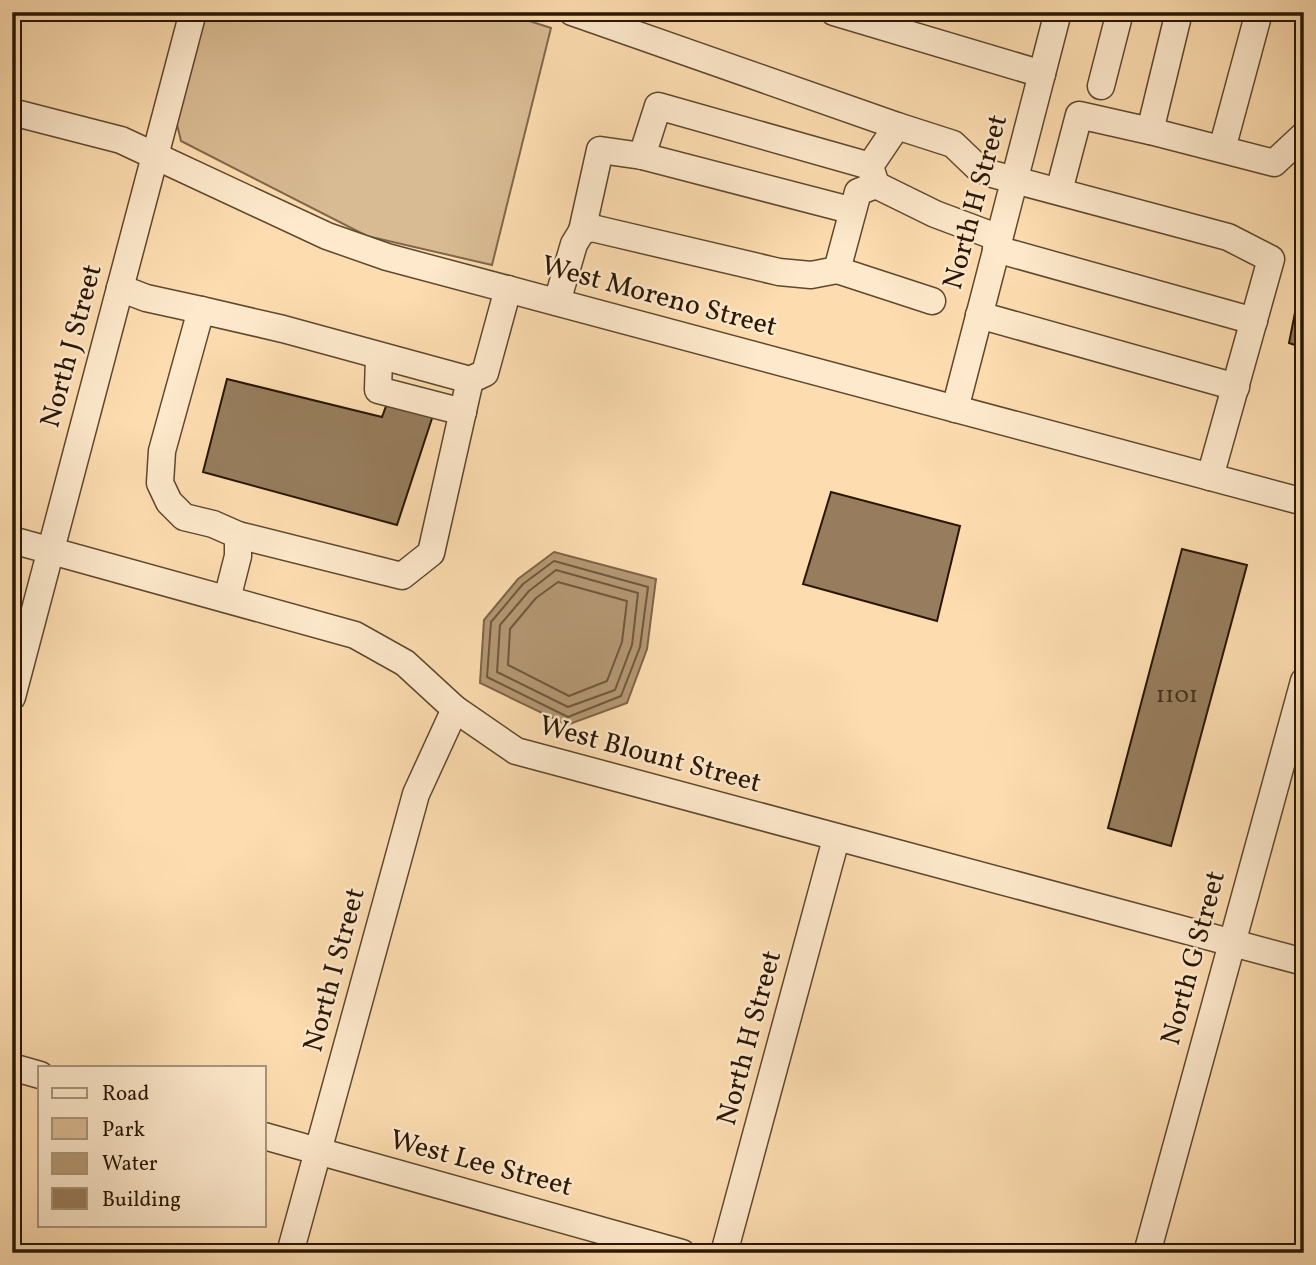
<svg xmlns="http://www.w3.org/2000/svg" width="1316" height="1265" viewBox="0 0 1316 1265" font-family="Vollkorn,serif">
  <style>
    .green { fill: #d9bb93; stroke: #81684b; stroke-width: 2 }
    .water { fill: #b59975; stroke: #7d6547; stroke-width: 2 }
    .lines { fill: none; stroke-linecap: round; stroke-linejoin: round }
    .shore { stroke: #6f583c; stroke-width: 2 }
    .building { fill: #977d5d; stroke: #291603; stroke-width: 2 }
    .minor-casing { stroke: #5e482e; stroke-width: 29 }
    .minor { stroke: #fee9cc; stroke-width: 26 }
    .labels { text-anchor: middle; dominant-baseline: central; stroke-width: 5; stroke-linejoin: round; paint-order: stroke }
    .number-label { font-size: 24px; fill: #44301a }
    .street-label { font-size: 28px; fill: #291603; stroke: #fee9cc }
  </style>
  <rect width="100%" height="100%" fill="#fdddb0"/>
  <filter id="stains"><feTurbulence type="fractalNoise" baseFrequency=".00286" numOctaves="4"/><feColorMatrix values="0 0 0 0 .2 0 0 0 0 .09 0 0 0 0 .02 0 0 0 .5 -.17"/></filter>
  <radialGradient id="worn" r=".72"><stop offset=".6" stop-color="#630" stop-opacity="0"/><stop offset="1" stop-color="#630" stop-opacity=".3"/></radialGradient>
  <polygon class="green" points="205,12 502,12 551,28 492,265 367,236 181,141 176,120"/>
  <polygon class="water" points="554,552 656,579 647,649 627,703 567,725 480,683 484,620 518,579"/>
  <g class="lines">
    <g class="shore">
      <polygon points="554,561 648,587 640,647 621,696 568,717 487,677 491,622 523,584"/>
      <polygon points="556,570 638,593 632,645 615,690 568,707 497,672 500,625 529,591"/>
      <polygon points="558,582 627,601 622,642 607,681 569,696 508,665 510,629 536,598"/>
    </g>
  </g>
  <g class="building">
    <polygon points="1299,292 1304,293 1304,348 1289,343"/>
    <polygon points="227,379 382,417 395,382 440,394 397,525 203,472"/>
    <polygon points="831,492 960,526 937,621 803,584"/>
    <polygon points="1182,549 1247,565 1171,846 1108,828"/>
  </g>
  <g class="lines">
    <defs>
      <g id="minor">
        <polyline points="572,12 897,126"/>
        <polyline points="834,12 1042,74"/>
        <polyline points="1101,86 1120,12"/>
        <polyline points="12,112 121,140 327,236 387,257 1304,502"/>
        <polyline points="1150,131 1274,163 1304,135"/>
        <polyline points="1222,149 1259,12"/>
        <polyline points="642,156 658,106 870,166"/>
        <polyline points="876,185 870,166 897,126 953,144 977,167 992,174 1228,237 1271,259 1210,477"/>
        <polyline points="1059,191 1079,115 1150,131 1179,12"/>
        <polyline points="582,231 600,150 642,156 850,210"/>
        <polyline points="996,249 1254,321"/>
        <polyline points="837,270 932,301"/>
        <polyline points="120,288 146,298 201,310"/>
        <polyline points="557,302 574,244 582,231 592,228 779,272 811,275 837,270 858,192 876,185 935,214 999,238"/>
        <polyline points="979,315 1236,387"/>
        <polyline points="379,357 378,390 463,412"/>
        <polyline points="955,409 1058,12"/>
        <polyline points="238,535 402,576 431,553 470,380"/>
        <polyline points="12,540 355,635 405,663 455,709 516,751 1304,962"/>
        <polyline points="227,599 238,556 238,535 213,524 184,517 169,502 160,483 162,451 201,310 283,329 470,380 485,373 508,289"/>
        <polyline points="12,697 193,12"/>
        <polyline points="12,1067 40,1075"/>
        <polyline points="264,1136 682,1253"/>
        <polyline points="290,1253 416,794 455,709"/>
        <polyline points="724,1253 836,839"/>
        <polyline points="1147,1253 1304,681"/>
      </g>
    </defs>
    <use href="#minor" class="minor-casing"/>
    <use href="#minor" class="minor"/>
  </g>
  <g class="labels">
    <g class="number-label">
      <text x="1177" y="696">1101</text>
    </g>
    <g class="street-label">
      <text transform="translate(976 202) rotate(-75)">North H Street</text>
      <text transform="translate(659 297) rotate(15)">West Moreno Street</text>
      <text transform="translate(72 346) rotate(-75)">North J Street</text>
      <text transform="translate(650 755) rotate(15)">West Blount Street</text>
      <text transform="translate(1194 958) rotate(-75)">North G Street</text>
      <text transform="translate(335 970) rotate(-75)">North I Street</text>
      <text transform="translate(750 1038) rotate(-75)">North H Street</text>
      <text transform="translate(481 1164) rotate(15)">West Lee Street</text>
    </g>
  </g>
  <rect width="1316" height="1265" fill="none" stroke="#fdddb0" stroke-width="42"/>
  <rect x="14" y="14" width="1288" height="1237" fill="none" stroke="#291603" stroke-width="3.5"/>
  <rect x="21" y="21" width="1274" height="1223" fill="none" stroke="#291603" stroke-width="2"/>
  <rect x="38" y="1066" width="228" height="161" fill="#fee9cc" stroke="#a9957c" stroke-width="2"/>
  <rect x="52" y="1088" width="35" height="10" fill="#fee9cc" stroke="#a9957c" stroke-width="2"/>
  <text x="102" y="1100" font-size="21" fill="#291603">Road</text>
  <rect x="52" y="1118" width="35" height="21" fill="#d9bb93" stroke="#a9957c" stroke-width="2"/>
  <text x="102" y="1136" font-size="21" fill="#291603">Park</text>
  <rect x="52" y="1153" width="35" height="21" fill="#b59975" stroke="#a9957c" stroke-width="2"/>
  <text x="102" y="1170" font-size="21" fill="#291603">Water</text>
  <rect x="52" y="1188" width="35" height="21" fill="#977d5d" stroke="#a9957c" stroke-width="2"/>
  <text x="102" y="1206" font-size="21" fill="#291603">Building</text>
  <rect width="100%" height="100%" filter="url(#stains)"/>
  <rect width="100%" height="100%" fill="url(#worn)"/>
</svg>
